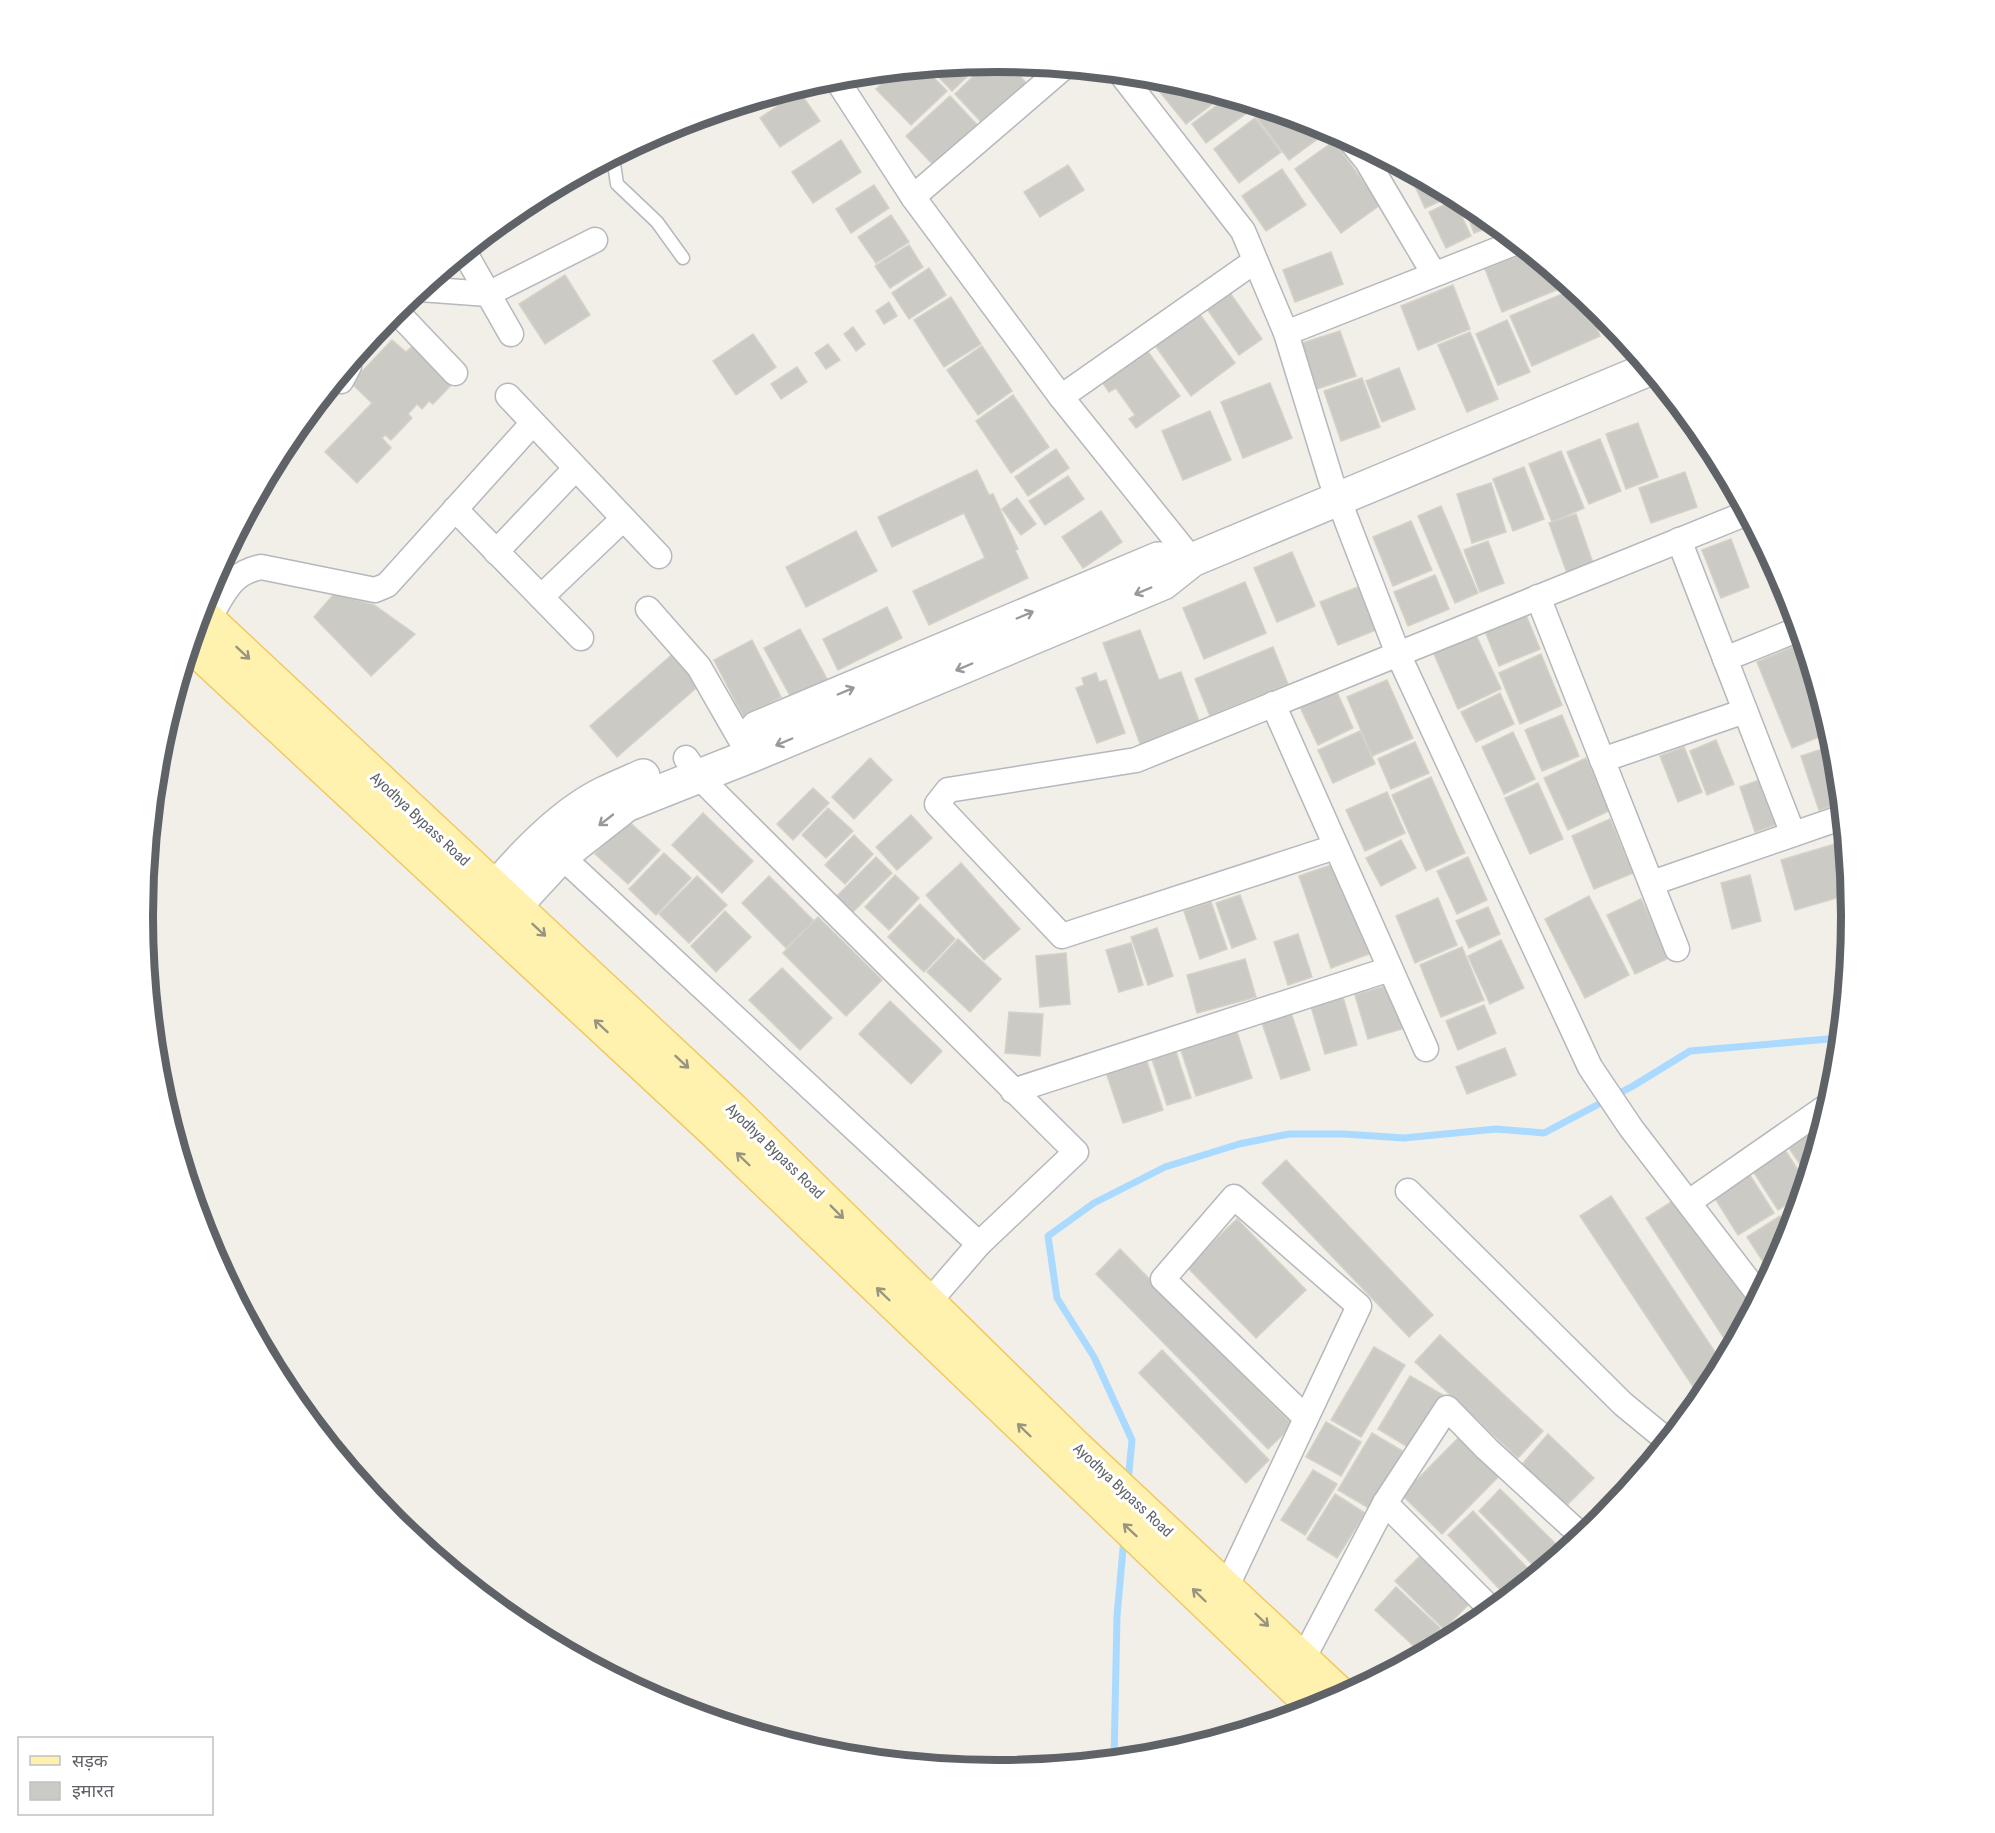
<svg xmlns="http://www.w3.org/2000/svg" width="1995" height="1833" viewBox="0 0 1995 1833" font-family="'Roboto Condensed','Noto Sans Devanagari',sans-serif">
  <style>
    .lines { fill: none; stroke-linecap: round; stroke-linejoin: round }
    .stream { stroke: #aadaff; stroke-width: 7 }
    .building { fill: #cccac5; stroke: #d6d1c6; stroke-width: 1.5 }
    .lane-casing { stroke: #b5b8bc; stroke-width: 15 }
    .street-casing { stroke: #b5b8bc; stroke-width: 27 }
    .secondary-casing { stroke: #b6babf; stroke-width: 36 }
    .primary-casing { stroke: #f2c960; stroke-width: 36 }
    .lane { stroke: #fff; stroke-width: 12 }
    .street { stroke: #fff; stroke-width: 24 }
    .secondary { stroke: #fff; stroke-width: 33 }
    .primary { stroke: #fff2af; stroke-width: 33 }
    .oneway { stroke: #979a9d }
    .oneway2 { stroke: #979581 }
    .labels { text-anchor: middle; dominant-baseline: central; stroke-width: 6; stroke-linejoin: round; paint-order: stroke }
    .street-label { font-size: 15px; fill: #5f6368; stroke: #fff }
    .rim { fill: none; stroke: #5f6368; stroke-width: 8 }
  </style>
  <rect width="100%" height="100%" fill="#f1efe8"/>
  <g class="lines">
    <g class="stream">
      <polyline points="1128,1482 1132,1440 1094,1357 1057,1298 1048,1236 1094,1203 1165,1167 1239,1144 1289,1134 1344,1134 1404,1138 1496,1129 1544,1133 1633,1086 1690,1051 1840,1038"/>
      <polyline points="1114,1760 1117,1616 1124,1538"/>
    </g>
  </g>
  <g class="building">
    <polygon points="1007,62 1029,86 986,127 955,94 987,63"/>
    <polygon points="976,64 978,66 952,91 930,68"/>
    <polygon points="925,69 947,91 911,125 876,89 894,72"/>
    <polygon points="1174,81 1223,96 1186,124 1160,92"/>
    <polygon points="799,91 820,121 780,147 760,118"/>
    <polygon points="950,96 981,129 937,169 906,136"/>
    <polygon points="1228,97 1240,101 1248,112 1206,143 1192,124"/>
    <polygon points="1261,107 1322,126 1327,132 1289,160 1253,113"/>
    <polygon points="697,118 678,131 675,125"/>
    <polygon points="1255,118 1281,152 1239,183 1214,149"/>
    <polygon points="841,140 861,172 813,203 792,172"/>
    <polygon points="1334,141 1380,205 1341,233 1295,169"/>
    <polygon points="1068,165 1084,190 1040,217 1024,192"/>
    <polygon points="1282,169 1306,205 1266,231 1242,196"/>
    <polygon points="1408,171 1451,194 1452,196 1425,208"/>
    <polygon points="874,185 889,208 851,233 836,209"/>
    <polygon points="1454,200 1471,236 1446,248 1429,212"/>
    <polygon points="1462,200 1473,206 1496,225 1474,233"/>
    <polygon points="891,215 909,242 876,263 858,237"/>
    <polygon points="909,245 923,267 890,288 875,266"/>
    <polygon points="1331,252 1343,284 1295,302 1283,270"/>
    <polygon points="1528,252 1569,285 1502,312 1485,269"/>
    <polygon points="929,268 946,295 909,319 892,293"/>
    <polygon points="565,275 590,315 545,344 519,304"/>
    <polygon points="1453,285 1470,329 1418,350 1401,306"/>
    <polygon points="1574,289 1584,297 1600,336 1532,366 1510,316"/>
    <polygon points="1228,290 1262,339 1239,355 1205,306"/>
    <polygon points="951,297 981,344 944,367 914,320"/>
    <polygon points="889,302 897,316 884,324 876,311"/>
    <polygon points="1198,312 1235,363 1191,396 1154,344"/>
    <polygon points="1602,312 1616,329 1611,332"/>
    <polygon points="1507,320 1530,372 1498,385 1476,334"/>
    <polygon points="853,327 865,344 856,351 844,334"/>
    <polygon points="1340,331 1356,376 1314,390 1299,344"/>
    <polygon points="1470,332 1498,399 1467,412 1438,345"/>
    <polygon points="753,334 776,367 736,395 713,361"/>
    <polygon points="392,340 406,352 416,343 455,381 433,404 429,401 422,409 417,404 408,414 412,418 391,440 385,435 382,438 391,448 357,483 325,452 372,403 351,383"/>
    <polygon points="828,344 840,360 826,369 815,353"/>
    <polygon points="982,346 1012,391 978,415 947,370"/>
    <polygon points="1146,349 1180,396 1136,428 1129,419 1135,415 1116,388 1109,392 1102,382"/>
    <polygon points="797,367 807,382 781,399 771,384"/>
    <polygon points="1399,368 1415,409 1382,422 1366,381"/>
    <polygon points="1362,378 1380,427 1341,441 1324,391"/>
    <polygon points="1270,383 1292,438 1243,458 1221,402"/>
    <polygon points="1013,395 1049,447 1011,473 976,421"/>
    <polygon points="1678,405 1702,433 1690,440 1673,407"/>
    <polygon points="1210,411 1231,460 1183,480 1162,431"/>
    <polygon points="306,418 309,421 258,515 250,511 287,441"/>
    <polygon points="1638,423 1658,477 1626,489 1606,434"/>
    <polygon points="1600,439 1621,491 1589,504 1567,452"/>
    <polygon points="1056,449 1069,468 1028,496 1015,477"/>
    <polygon points="1561,451 1584,508 1552,522 1529,464"/>
    <polygon points="1524,467 1544,519 1513,531 1493,479"/>
    <polygon points="977,470 989,495 993,494 1018,549 1015,550 1028,578 929,625 913,591 985,558 964,513 892,547 878,517"/>
    <polygon points="1685,472 1697,507 1651,523 1639,488"/>
    <polygon points="1068,476 1084,499 1045,525 1029,501"/>
    <polygon points="1491,483 1506,532 1472,543 1457,494"/>
    <polygon points="1017,498 1036,524 1021,535 1002,509"/>
    <polygon points="1441,506 1478,593 1455,603 1418,516"/>
    <polygon points="1101,511 1122,542 1083,568 1062,537"/>
    <polygon points="1576,514 1593,563 1567,573 1549,523"/>
    <polygon points="1411,521 1432,570 1393,586 1373,537"/>
    <polygon points="856,531 877,571 806,607 786,567"/>
    <polygon points="1731,539 1749,587 1721,598 1702,550"/>
    <polygon points="1488,541 1504,583 1480,592 1464,550"/>
    <polygon points="1292,552 1315,606 1277,622 1254,568"/>
    <polygon points="1435,575 1449,609 1408,626 1394,592"/>
    <polygon points="1245,582 1266,633 1204,659 1183,608"/>
    <polygon points="1358,587 1376,630 1338,645 1320,602"/>
    <polygon points="334,594 374,605 415,634 371,676 314,617"/>
    <polygon points="887,607 902,638 838,670 823,639"/>
    <polygon points="1526,615 1540,649 1499,666 1485,631"/>
    <polygon points="800,629 828,681 793,701 764,648"/>
    <polygon points="1140,630 1159,680 1181,672 1200,724 1141,746 1103,643"/>
    <polygon points="1475,633 1501,689 1458,709 1433,652"/>
    <polygon points="752,640 781,697 743,716 714,660"/>
    <polygon points="1803,642 1821,701 1799,644"/>
    <polygon points="1795,646 1831,732 1792,748 1757,662"/>
    <polygon points="1273,647 1288,684 1210,716 1195,679"/>
    <polygon points="675,652 702,683 617,757 590,726"/>
    <polygon points="1541,654 1562,705 1520,724 1499,673"/>
    <polygon points="1096,673 1099,682 1106,680 1125,733 1097,743 1076,688 1084,685 1082,678"/>
    <polygon points="1387,680 1413,738 1372,756 1347,697"/>
    <polygon points="1336,690 1353,728 1318,745 1300,707"/>
    <polygon points="1500,693 1514,724 1476,742 1461,712"/>
    <polygon points="1562,715 1579,756 1542,771 1525,730"/>
    <polygon points="1360,731 1375,764 1333,783 1318,750"/>
    <polygon points="1513,732 1535,779 1504,794 1482,747"/>
    <polygon points="1716,740 1734,784 1707,795 1690,751"/>
    <polygon points="1415,742 1429,773 1391,789 1378,759"/>
    <polygon points="1835,745 1841,803 1819,810 1801,756"/>
    <polygon points="1684,747 1702,792 1678,802 1660,756"/>
    <polygon points="870,758 892,780 854,819 832,797"/>
    <polygon points="1586,758 1611,810 1568,830 1544,778"/>
    <polygon points="1431,777 1465,853 1426,871 1392,795"/>
    <polygon points="1765,778 1781,823 1755,832 1740,787"/>
    <polygon points="1538,783 1563,839 1530,854 1505,798"/>
    <polygon points="813,788 829,803 793,840 777,824"/>
    <polygon points="1387,792 1405,833 1365,851 1346,810"/>
    <polygon points="828,808 853,831 826,858 802,835"/>
    <polygon points="703,813 753,861 722,893 672,845"/>
    <polygon points="911,815 932,838 897,870 876,847"/>
    <polygon points="1610,819 1633,873 1594,889 1572,836"/>
    <polygon points="627,820 660,850 628,884 595,854"/>
    <polygon points="854,835 873,854 845,884 825,865"/>
    <polygon points="1401,840 1416,868 1381,886 1366,858"/>
    <polygon points="1845,841 1850,894 1795,910 1781,860"/>
    <polygon points="664,853 691,878 656,915 629,889"/>
    <polygon points="876,857 892,873 853,912 837,896"/>
    <polygon points="1468,857 1487,900 1457,914 1437,871"/>
    <polygon points="961,863 1020,929 984,960 926,895"/>
    <polygon points="1337,863 1369,954 1331,968 1299,876"/>
    <polygon points="895,875 919,898 889,930 865,907"/>
    <polygon points="1750,875 1761,921 1732,929 1721,883"/>
    <polygon points="697,876 727,905 689,943 659,914"/>
    <polygon points="769,876 814,921 786,948 742,903"/>
    <polygon points="1240,895 1256,939 1232,948 1216,903"/>
    <polygon points="1589,896 1629,975 1585,998 1545,919"/>
    <polygon points="1438,898 1457,945 1415,963 1396,916"/>
    <polygon points="1641,899 1669,958 1635,974 1607,915"/>
    <polygon points="1211,902 1227,949 1200,959 1184,911"/>
    <polygon points="920,904 955,939 924,972 888,937"/>
    <polygon points="1488,907 1500,934 1469,948 1456,921"/>
    <polygon points="725,911 751,937 716,972 691,946"/>
    <polygon points="818,917 882,980 846,1016 783,953"/>
    <polygon points="1157,928 1173,976 1148,985 1131,937"/>
    <polygon points="1298,934 1312,977 1288,985 1274,942"/>
    <polygon points="958,939 1001,979 970,1012 927,972"/>
    <polygon points="1501,940 1524,988 1490,1004 1468,956"/>
    <polygon points="1131,943 1143,985 1119,992 1106,950"/>
    <polygon points="1462,947 1484,1000 1441,1017 1420,965"/>
    <polygon points="1066,953 1070,1004 1040,1007 1036,956"/>
    <polygon points="1245,959 1256,997 1197,1013 1187,975"/>
    <polygon points="782,968 832,1018 800,1050 749,1000"/>
    <polygon points="1392,984 1405,1028 1368,1039 1355,995"/>
    <polygon points="1342,994 1357,1045 1325,1054 1310,1003"/>
    <polygon points="890,1001 942,1051 911,1084 859,1034"/>
    <polygon points="1484,1005 1496,1033 1458,1050 1446,1021"/>
    <polygon points="1009,1012 1043,1014 1040,1056 1005,1053"/>
    <polygon points="1291,1013 1310,1070 1281,1079 1262,1023"/>
    <polygon points="1236,1029 1252,1078 1196,1096 1180,1047"/>
    <polygon points="1505,1048 1516,1075 1467,1094 1456,1067"/>
    <polygon points="1175,1049 1191,1098 1167,1105 1151,1056"/>
    <polygon points="1146,1059 1163,1110 1123,1123 1106,1072"/>
    <polygon points="1819,1125 1822,1130 1808,1176 1787,1145"/>
    <polygon points="1783,1147 1806,1182 1802,1194 1778,1210 1751,1168"/>
    <polygon points="1286,1160 1433,1315 1409,1337 1262,1183"/>
    <polygon points="1746,1169 1774,1213 1738,1235 1711,1192"/>
    <polygon points="1611,1196 1723,1364 1702,1400 1580,1216"/>
    <polygon points="1679,1197 1752,1309 1731,1349 1646,1218"/>
    <polygon points="1800,1201 1793,1224 1785,1211"/>
    <polygon points="1780,1216 1791,1232 1771,1274 1747,1237"/>
    <polygon points="1237,1219 1306,1290 1256,1338 1187,1267"/>
    <polygon points="1120,1249 1293,1425 1268,1449 1096,1274"/>
    <polygon points="1440,1335 1543,1431 1518,1458 1415,1362"/>
    <polygon points="1374,1347 1405,1365 1361,1437 1331,1420"/>
    <polygon points="1162,1350 1269,1460 1246,1483 1139,1373"/>
    <polygon points="1410,1376 1443,1395 1411,1449 1378,1429"/>
    <polygon points="1326,1422 1361,1442 1341,1476 1306,1457"/>
    <polygon points="1465,1431 1505,1470 1442,1534 1402,1495"/>
    <polygon points="1372,1433 1406,1453 1372,1510 1338,1490"/>
    <polygon points="1548,1434 1594,1478 1561,1511 1517,1470"/>
    <polygon points="1313,1470 1337,1484 1305,1535 1281,1520"/>
    <polygon points="1500,1489 1564,1552 1540,1572 1479,1511"/>
    <polygon points="1335,1494 1365,1513 1337,1558 1307,1539"/>
    <polygon points="1473,1511 1535,1576 1508,1598 1448,1535"/>
    <polygon points="1420,1556 1469,1604 1444,1629 1395,1581"/>
    <polygon points="1396,1587 1440,1628 1419,1651 1375,1610"/>
    <polygon points="1446,1628 1455,1637 1426,1652 1423,1650"/>
  </g>
  <g class="lines">
    <defs>
      <polyline id="lane" points="613,157 617,184 657,222 683,258"/>
      <g id="street">
        <polyline points="1121,74 1243,231 1286,333 1331,480 1398,654 1590,1067 1631,1128 1760,1296"/>
        <polyline points="835,77 913,197 1061,397 1192,560"/>
        <polyline points="1350,140 1367,161 1434,274"/>
        <polyline points="913,197 1063,68"/>
        <polyline points="465,253 511,334"/>
        <polyline points="420,289 488,294 595,240"/>
        <polyline points="395,310 455,373"/>
        <polyline points="1286,333 1517,242"/>
        <polyline points="338,379 341,381 349,366"/>
        <polyline points="508,396 659,556"/>
        <polyline points="1061,397 1255,261"/>
        <polyline points="455,509 581,638"/>
        <polyline points="1679,540 1793,834"/>
        <polyline points="496,552 575,469"/>
        <polyline points="541,597 623,519"/>
        <polyline points="1538,597 1677,949"/>
        <polyline points="648,609 699,667 750,756"/>
        <path d="M208,620C224,594 230,573 261,567L375,590L387,585L532,424"/>
        <polyline points="1725,659 1799,629"/>
        <polyline points="1273,704 1426,1049"/>
        <polyline points="686,758 699,777 1076,1152 979,1244 929,1302"/>
        <polyline points="1602,760 1745,711"/>
        <polyline points="553,843 561,856 979,1244"/>
        <polyline points="1335,847 1062,936 937,804 948,790 1136,760 1747,513"/>
        <polyline points="1652,883 1843,817"/>
        <polyline points="1013,1091 1390,969"/>
        <polyline points="1408,1191 1623,1404 1668,1441"/>
        <polyline points="1689,1202 1830,1104"/>
        <polyline points="1385,1503 1493,1611"/>
        <polyline points="1227,1586 1359,1306 1234,1197 1163,1279 1306,1418"/>
        <polyline points="1303,1659 1385,1503 1447,1408 1487,1449 1583,1537"/>
      </g>
      <g id="secondary">
        <polyline points="757,728 1158,559 1192,560"/>
        <path d="M479,910C509,869 559,815 605,793C617,787 630,782 643,776"/>
        <polyline points="499,929 514,907 561,856 626,805 750,756 1163,583 1192,560 1649,369"/>
      </g>
      <g id="primary">
        <polyline points="201,613 733,1110 1077,1448 1343,1697"/>
        <polyline points="191,645 714,1131 1316,1709"/>
      </g>
    </defs>
    <use href="#lane" class="lane-casing"/>
    <use href="#street" class="street-casing"/>
    <use href="#secondary" class="secondary-casing"/>
    <use href="#primary" class="primary-casing"/>
    <use href="#lane" class="lane"/>
    <use href="#street" class="street"/>
    <use href="#secondary" class="secondary"/>
    <use href="#primary" class="primary"/>
  </g>
  <defs><path id="oneway-shaft" d="M-6 0H5M1.5-3L5.5 0L1.5 3" fill="none" stroke-width="1.6" stroke-linecap="round" stroke-linejoin="round" transform="scale(1.5)"/></defs>
  <g class="oneway">
    <use href="#oneway-shaft" transform="translate(1143 591) rotate(157)"/>
    <use href="#oneway-shaft" transform="translate(1025 615) rotate(-23)"/>
    <use href="#oneway-shaft" transform="translate(964 667) rotate(157)"/>
    <use href="#oneway-shaft" transform="translate(846 691) rotate(-23)"/>
    <use href="#oneway-shaft" transform="translate(784 742) rotate(157)"/>
    <use href="#oneway-shaft" transform="translate(606 820) rotate(142)"/>
  </g>
  <g class="oneway2">
    <use href="#oneway-shaft" transform="translate(243 653) rotate(43)"/>
    <use href="#oneway-shaft" transform="translate(539 930) rotate(43)"/>
    <use href="#oneway-shaft" transform="translate(601 1026) rotate(-137)"/>
    <use href="#oneway-shaft" transform="translate(682 1062) rotate(43)"/>
    <use href="#oneway-shaft" transform="translate(743 1159) rotate(-136)"/>
    <use href="#oneway-shaft" transform="translate(837 1212) rotate(45)"/>
    <use href="#oneway-shaft" transform="translate(883 1294) rotate(-136)"/>
    <use href="#oneway-shaft" transform="translate(1024 1430) rotate(-136)"/>
    <use href="#oneway-shaft" transform="translate(1130 1530) rotate(-137)"/>
    <use href="#oneway-shaft" transform="translate(1199 1595) rotate(-136)"/>
    <use href="#oneway-shaft" transform="translate(1262 1620) rotate(44)"/>
  </g>
  <g class="labels">
    <g class="street-label">
      <text transform="translate(420 819) rotate(43)">Ayodhya Bypass Road</text>
      <text transform="translate(775 1151) rotate(44)">Ayodhya Bypass Road</text>
      <text transform="translate(1123 1490) rotate(43)">Ayodhya Bypass Road</text>
    </g>
  </g>
  <path d="M0 0H1995V1833H0ZM153 916a844 844 0 1 1 1688 0a844 844 0 1 1-1688 0Z" fill="#fff" fill-rule="evenodd"/>
  <path class="rim" d="M153 916a844 844 0 1 1 1688 0a844 844 0 1 1-1688 0Z"/>
  <rect x="18" y="1737" width="195" height="78" fill="#ffffff" stroke="#bfc1c3" stroke-width="1.5"/>
  <rect x="30" y="1756" width="30" height="9" fill="#fff2af" stroke="#bfc1c3" stroke-width="1.5"/>
  <text x="72" y="1767" font-size="18" fill="#5f6368">सड़क</text>
  <rect x="30" y="1782" width="30" height="18" fill="#cccac5" stroke="#bfc1c3" stroke-width="1.5"/>
  <text x="72" y="1797" font-size="18" fill="#5f6368">इमारत</text>
</svg>
